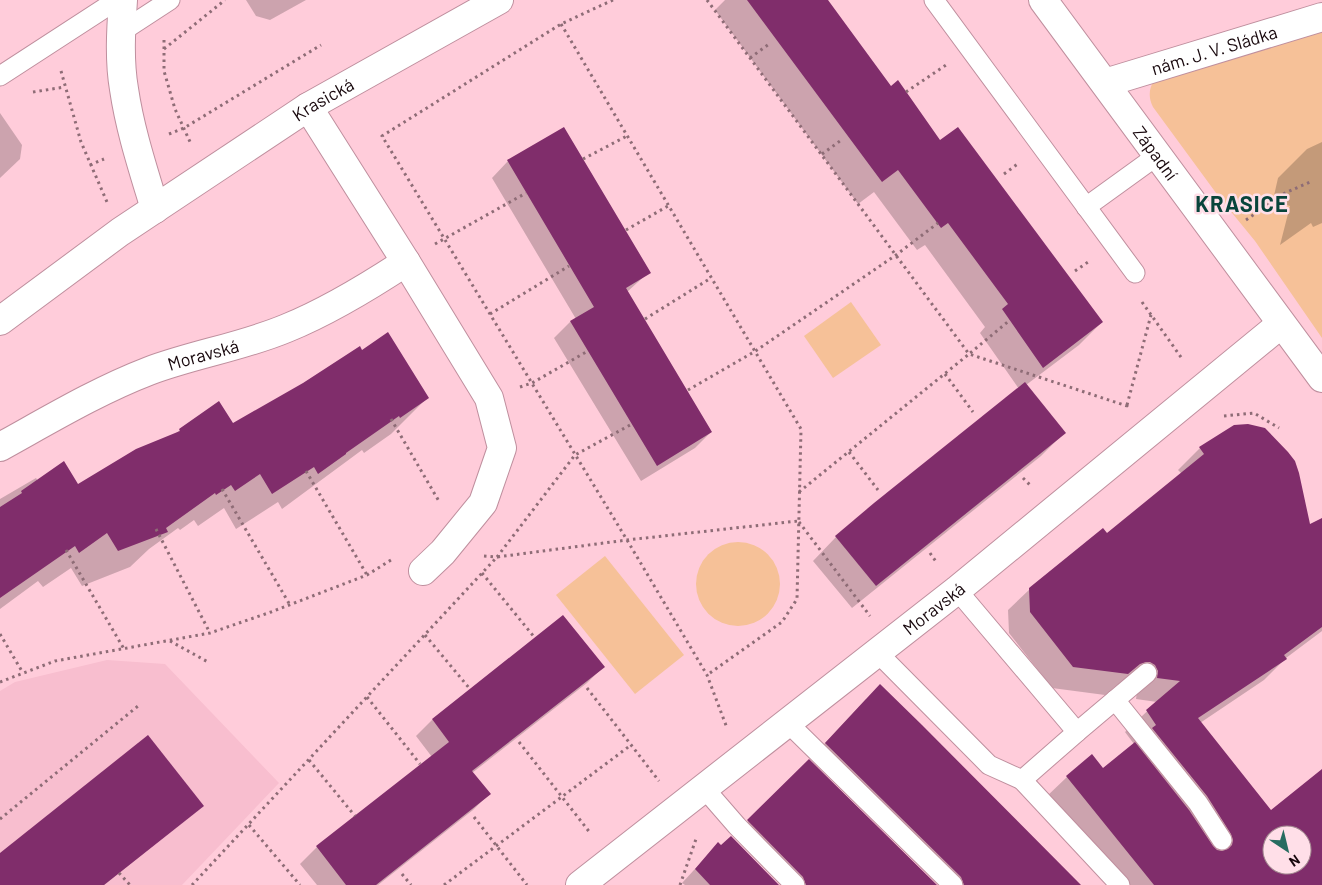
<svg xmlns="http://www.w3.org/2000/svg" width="1322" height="885" viewBox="0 0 1322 885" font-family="Barlow,sans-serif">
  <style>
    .built { fill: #f8becf }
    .green { fill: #f6c198 }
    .shadow { fill: #0003; fill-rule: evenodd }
    .building { fill: #802d6b; fill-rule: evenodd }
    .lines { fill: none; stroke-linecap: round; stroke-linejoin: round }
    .service-casing { stroke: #bf8f9e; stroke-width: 21 }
    .minor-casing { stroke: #bf8f9e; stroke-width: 30 }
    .tertiary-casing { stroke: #bf8f9e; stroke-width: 30 }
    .path { stroke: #8e6c76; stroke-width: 3; stroke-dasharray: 2.5 4; stroke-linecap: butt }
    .service { stroke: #fff; stroke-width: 19 }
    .minor { stroke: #fff; stroke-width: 28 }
    .tertiary { stroke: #fff; stroke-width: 28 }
    .labels { text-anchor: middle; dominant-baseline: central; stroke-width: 5; stroke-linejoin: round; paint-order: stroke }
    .street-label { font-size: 18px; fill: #17070c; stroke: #ffdfe8 }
    .district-label { font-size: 22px; font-weight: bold; letter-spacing: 1px; fill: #08443b; stroke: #ffdfe8 }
  </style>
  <rect width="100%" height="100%" fill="#ffccda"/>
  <polygon class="built" points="107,660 165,664 279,783 182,885 0,885 0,691 15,682"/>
  <g class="green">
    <path d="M1322,27V338L1255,241L1219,197L1153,107C1148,97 1149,89 1154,80Z"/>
    <polygon points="851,302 881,345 833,378 804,336"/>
    <circle cx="738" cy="584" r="42"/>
    <polygon points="605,556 684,655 635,694 556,595"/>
  </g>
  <g class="shadow">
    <polygon points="246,0 306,0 270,20 256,16"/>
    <polygon points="725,0 826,0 891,87 1102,322 1079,345 1026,385 1064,433 1041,456 852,608 813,561 836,537 1019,389 980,333 985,327 925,245 917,250 874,192 858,204 715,10"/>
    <polygon points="0,113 22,145 20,159 0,178"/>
    <polygon points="1322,142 1322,223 1313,227 1311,223 1280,245 1290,206 1273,200 1278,178 1307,149"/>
    <polygon points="508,161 649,272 627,292 711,432 695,448 641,481 554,338 570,322 576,319 492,178"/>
    <polygon points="362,351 427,398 391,434 364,453 362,450 282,509 278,502 236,529 224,508 198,526 194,520 180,530 178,528 149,549 130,567 82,586 71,568 43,587 38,581 0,609 0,499 36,478 38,481 77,486 175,434 180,430 233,425"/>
    <path d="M1235,426L1309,526L1322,519V631L1286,658L1264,680L1200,723L1271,811L1322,770V885H1116L1045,798L1067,777L1092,756L1103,770L1134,744L1125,732L1157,702L1136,699L1137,692L1123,683L1117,685L1105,695L1052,688L1009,633L1008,610L1030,589L1107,535L1182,474L1178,470L1200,448ZM1272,835H1302V865H1272Z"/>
    <polygon points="563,617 603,667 587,683 472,773 489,794 473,810 378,885 317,885 300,864 317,847 432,757 416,736 432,720"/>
    <polygon points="866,699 1079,885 943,885 812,757"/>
    <polygon points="809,761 935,885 785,885 735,834"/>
    <polygon points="202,806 104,885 0,885 0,854"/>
    <polygon points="718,844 777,885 685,885 682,883"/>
  </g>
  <g class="building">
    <polygon points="747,0 828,0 891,86 898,80 940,140 958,127 1103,322 1043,368 1002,309 1008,304 948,223 941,228 898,170 882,182"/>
    <polygon points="564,127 651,273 626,288 712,432 657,466 570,321 594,307 507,160"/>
    <polygon points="388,332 429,398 400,418 399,416 346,453 346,454 318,474 314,467 272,494 260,474 235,491 231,485 216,495 215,493 166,528 168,532 118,551 107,533 79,553 75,546 0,598 0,507 22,493 21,491 64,461 78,484 136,449 180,431 179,429 219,401 233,423 303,383 360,346 362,350"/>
    <polygon points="1025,382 1066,433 876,586 835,536 874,503"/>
    <path d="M1248,424L1265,428L1288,452L1295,461L1299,473L1310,524L1322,518V627L1284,655L1287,659L1198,718L1271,810L1322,769V885H1154L1066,776L1092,754L1103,768L1135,742L1189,810L1213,846L1217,850L1222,851L1228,849L1232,845L1233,840L1231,834L1207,796L1152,728L1156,725L1146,710L1180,681L1157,678L1158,671L1155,665L1150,662H1146L1140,664L1128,674L1073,667L1030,612L1029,588L1103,528L1107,533L1204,454L1199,447L1234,425ZM1272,835H1302V865H1272Z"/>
    <polygon points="563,615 605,667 472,771 491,794 376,885 346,885 316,846 449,742 432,719"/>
    <polygon points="880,684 922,725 1081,885 964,885 961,877 825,743"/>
    <polygon points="148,735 204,806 104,885 0,885 0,853"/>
    <polygon points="809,759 937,885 806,885 803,877 747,820"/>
    <polygon points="731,836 779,885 710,885 695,869 718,842 721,845"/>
  </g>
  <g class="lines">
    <defs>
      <g id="service">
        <polyline points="934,0 1135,273"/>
        <polyline points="121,32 170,0"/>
        <polyline points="0,76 117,0"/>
        <polyline points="1086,207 1158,155"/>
        <polyline points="957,590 1077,732 1022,780"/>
        <polyline points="877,652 989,765 1022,780 1120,885"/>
        <polyline points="1115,700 1198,803 1222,840"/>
        <polyline points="787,722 953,885"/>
        <polyline points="1077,732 1147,673"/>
        <polyline points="704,788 737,826 795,885"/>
      </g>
      <g id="minor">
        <path d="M123,0C121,29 119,60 124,89C130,130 143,169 155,209"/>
        <path id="s1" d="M1043,0L1322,378"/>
        <path id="s2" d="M1105,83L1322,17"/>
        <polyline points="308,107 406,262 489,398 502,448 483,503 443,552 423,571"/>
        <path id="s3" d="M0,447C49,420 97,391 149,371C194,354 242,347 287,328C329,311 368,287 406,262"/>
        <path id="s4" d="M580,885L957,590L1281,324"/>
      </g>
      <g id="tertiary">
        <path id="s5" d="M0,321L120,232L308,107L499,0"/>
      </g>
    </defs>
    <use href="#service" class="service-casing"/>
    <use href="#minor" class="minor-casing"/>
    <use href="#tertiary" class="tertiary-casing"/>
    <g class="path">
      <polyline points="613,0 561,24 382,136 627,540 707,675 727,728"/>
      <polyline points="707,0 969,354 1010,320"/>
      <polyline points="561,24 801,429 797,599 782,622 707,675"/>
      <polyline points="164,40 164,71 175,109 191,144"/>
      <polyline points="164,49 225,0"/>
      <polyline points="750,58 769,44"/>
      <polyline points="61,71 81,142 107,202"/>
      <polyline points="33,92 65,87"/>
      <polyline points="906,92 946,65"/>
      <polyline points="169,134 184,128 321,45"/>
      <polyline points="822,154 840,141"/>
      <polyline points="583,159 627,136"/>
      <polyline points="90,165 104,159"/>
      <polyline points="1004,174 1019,163"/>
      <polyline points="1246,220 1285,193 1310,182"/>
      <polyline points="626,230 668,206"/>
      <polyline points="435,244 526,193"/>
      <polyline points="1075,271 1091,260"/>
      <polyline points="1142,302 1183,360"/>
      <polyline points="490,314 569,266"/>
      <polyline points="645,319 711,278"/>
      <polyline points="945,374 973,412"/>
      <polyline points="520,387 532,383 588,351"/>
      <polyline points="688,390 754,352 896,255 938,223"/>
      <polyline points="1127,405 1151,315"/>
      <polyline points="1224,416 1254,413 1279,428"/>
      <polyline points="391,419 440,503"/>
      <polyline points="849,452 878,490"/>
      <polyline points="306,471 367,575"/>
      <polyline points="1023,478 1031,486"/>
      <polyline points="222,489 290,605"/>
      <polyline points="799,492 969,354 1127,406 1126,407"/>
      <polyline points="799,522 870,616"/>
      <polyline points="156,529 210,633"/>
      <polyline points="66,550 124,649"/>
      <polyline points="930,553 937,563"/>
      <polyline points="484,556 497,557 575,455 632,424"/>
      <polyline points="482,573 535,638"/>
      <polyline points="0,634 23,673"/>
      <polyline points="425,635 470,689"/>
      <polyline points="170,641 208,662"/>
      <polyline points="0,682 55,661 210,633 271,612 367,575 391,560"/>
      <polyline points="587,688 659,781"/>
      <polyline points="367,697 420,764"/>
      <polyline points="519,742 591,834"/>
      <polyline points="309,760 355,816"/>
      <polyline points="474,817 527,885"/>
      <polyline points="0,819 138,706"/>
      <polyline points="249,825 300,885"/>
      <polyline points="119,873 130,885"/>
      <polyline points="402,874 411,885"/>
      <polyline points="192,885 497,557 627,540 798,521"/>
      <polyline points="444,885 631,745"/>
      <polyline points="680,885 696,839"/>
    </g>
    <use href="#service" class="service"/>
    <use href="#minor" class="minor"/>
    <use href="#tertiary" class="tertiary"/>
  </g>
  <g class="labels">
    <g class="street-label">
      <text stroke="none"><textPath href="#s2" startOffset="114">nám. J. V. Sládka</textPath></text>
      <text stroke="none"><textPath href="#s5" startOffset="392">Krasická</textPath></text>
      <text stroke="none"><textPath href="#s1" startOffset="190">Západní</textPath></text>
      <text stroke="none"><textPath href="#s3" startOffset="224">Moravská</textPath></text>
      <text stroke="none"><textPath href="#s4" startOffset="449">Moravská</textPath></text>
    </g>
    <g class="district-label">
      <text x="1242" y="203">KRASICE</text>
    </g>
  </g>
  <g transform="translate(1287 850) rotate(145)"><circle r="24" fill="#ffdfe8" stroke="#a28990"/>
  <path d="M0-4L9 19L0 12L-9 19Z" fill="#276c60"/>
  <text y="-8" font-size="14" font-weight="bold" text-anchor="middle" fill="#17070c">N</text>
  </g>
</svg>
